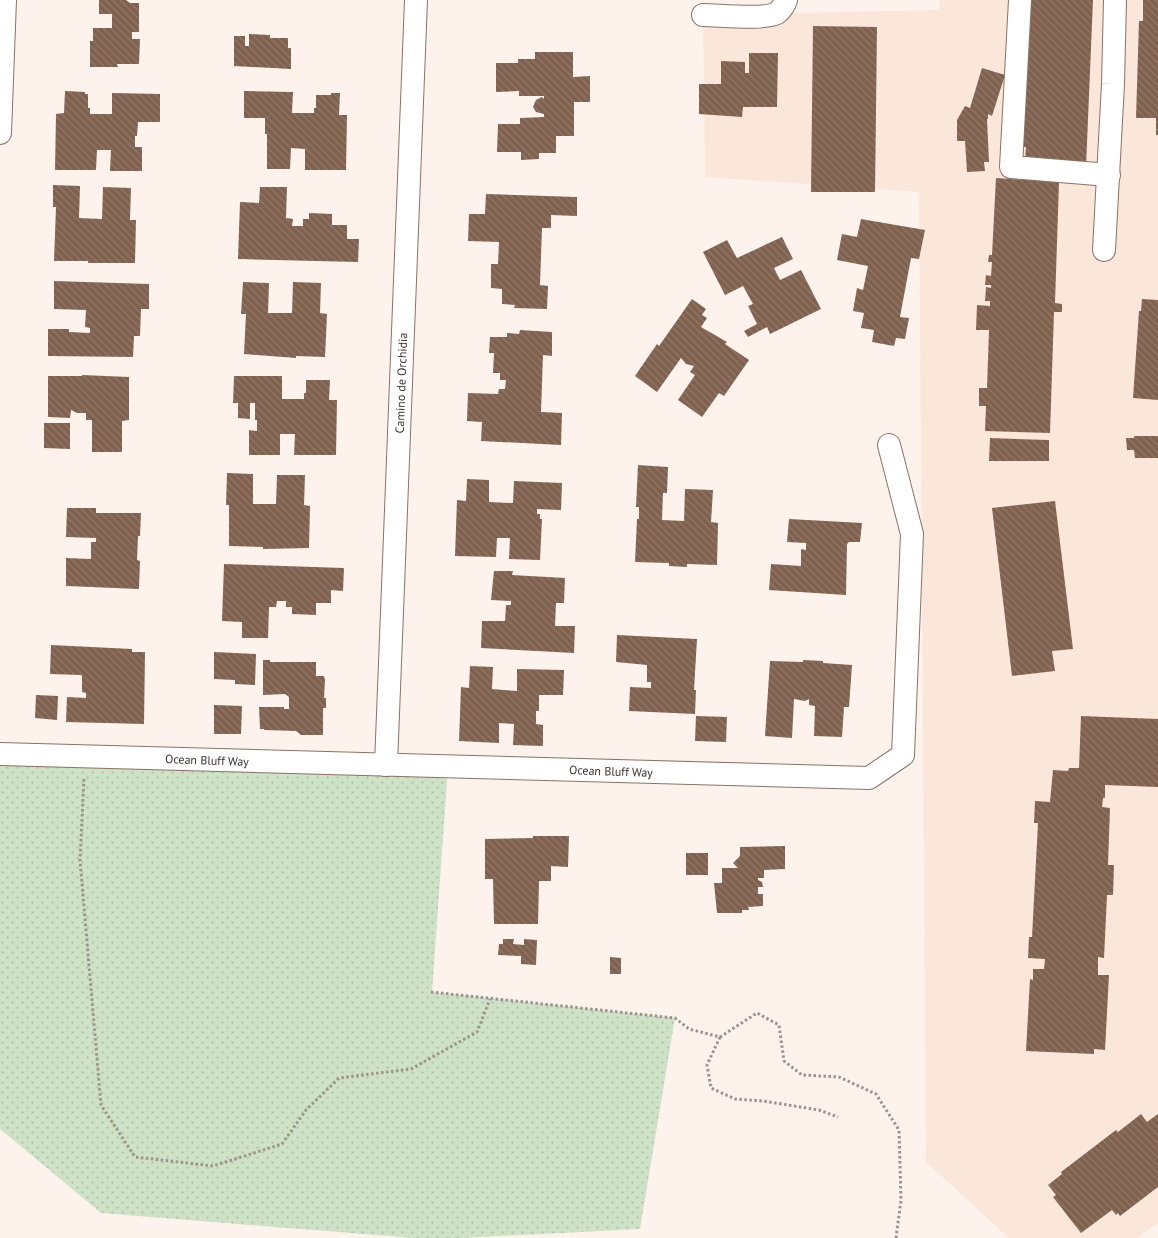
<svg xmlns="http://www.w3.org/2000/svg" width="1158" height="1238" viewBox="0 0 1158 1238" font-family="'PT Sans',sans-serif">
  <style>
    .built { fill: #fbe6da }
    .grass { fill: url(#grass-dots) }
    .building { fill: url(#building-back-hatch) }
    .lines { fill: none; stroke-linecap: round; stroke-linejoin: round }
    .minor-casing { stroke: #8a7264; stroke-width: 24 }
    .path { stroke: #9e938c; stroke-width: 3; stroke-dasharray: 2.5 2.5; stroke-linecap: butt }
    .minor { stroke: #fff; stroke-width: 22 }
    .labels { text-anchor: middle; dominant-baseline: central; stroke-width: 5; stroke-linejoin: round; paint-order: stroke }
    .street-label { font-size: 12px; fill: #3a2f29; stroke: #fff }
  </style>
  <defs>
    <pattern id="grass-dots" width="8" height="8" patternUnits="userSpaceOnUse" patternTransform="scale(1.25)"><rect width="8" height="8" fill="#cde2c6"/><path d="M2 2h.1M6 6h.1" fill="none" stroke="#b1c2aa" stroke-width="1.8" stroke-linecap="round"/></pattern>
    <pattern id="building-back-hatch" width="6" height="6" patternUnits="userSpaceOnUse" patternTransform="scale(1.25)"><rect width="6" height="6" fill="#80614e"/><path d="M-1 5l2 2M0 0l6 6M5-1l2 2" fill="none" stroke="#91796a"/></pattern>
  </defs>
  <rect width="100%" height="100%" fill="#fef3ec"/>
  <polygon class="built" points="941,0 1158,0 1158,1223 1136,1238 1009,1238 926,1162 919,192 705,177 703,15 938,10"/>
  <polygon class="grass" points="0,751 448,767 432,992 675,1018 640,1229 461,1238 413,1238 101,1213 0,1129"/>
  <g class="building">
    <polygon points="99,0 126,0 130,3 139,3 139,32 132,32 132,39 140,39 139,64 117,64 118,67 90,67 90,41 93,41 93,28 112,28 112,14 99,14"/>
    <polygon points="1027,0 1093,0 1086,167 1025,159 1026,147 1022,147"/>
    <polygon points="1143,0 1158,0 1158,135 1156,135 1156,118 1136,118 1139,21 1143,21"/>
    <polygon points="813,26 877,27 875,192 811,192"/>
    <polygon points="249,34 270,35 270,38 288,38 288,48 291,48 291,69 234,66 234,36 245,36 245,46 249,46"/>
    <polygon points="535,52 573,52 573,77 590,76 590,102 574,102 574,136 556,136 556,153 539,153 539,159 521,160 521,152 497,152 498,124 520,124 520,118 544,117 544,114 536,112 533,107 536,100 542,97 544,99 544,96 519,96 519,91 496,92 496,63 518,63 518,59 535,59"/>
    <polygon points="749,53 778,53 777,107 743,107 742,117 699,114 699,84 721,84 721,61 745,62 745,73 749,73"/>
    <polygon points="982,68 1005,75 992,116 988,114 988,119 987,119 989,162 984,162 985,171 967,172 965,141 957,141 957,120 965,106 970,108"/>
    <polygon points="65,91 85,92 85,94 88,94 88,108 90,108 90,114 112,114 112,93 160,94 160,122 138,122 137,136 135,136 135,147 142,147 142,171 110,171 111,150 97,150 96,170 55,170 56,114 64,113"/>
    <polygon points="244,91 293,92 292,113 314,113 314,108 316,108 316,95 331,95 331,93 340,93 339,115 347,115 346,170 305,170 305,149 291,148 290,169 267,169 267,134 265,134 265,118 244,118"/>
    <polygon points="996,178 1059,182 1055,303 1062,304 1062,312 1054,312 1050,433 985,431 986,406 979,406 979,388 987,388 989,330 976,330 977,305 990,306 990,301 985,301 986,287 991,288 991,285 985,285 986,275 991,276 992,262 988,262 989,255 992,255"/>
    <polygon points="53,185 80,186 79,218 102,219 103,187 131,188 130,220 136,220 135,263 88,263 88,261 54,261 56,207 53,207"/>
    <polygon points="260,187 287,187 286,218 293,219 292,226 303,226 303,219 309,219 309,213 332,214 332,225 347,225 347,239 359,239 358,262 238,259 240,202 259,203"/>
    <polygon points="486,194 577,197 577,216 551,215 551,228 542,228 540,285 548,286 547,309 514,308 515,305 502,304 502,289 491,288 491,264 498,264 499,242 468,241 469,214 485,214"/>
    <polygon points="861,219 925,230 919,259 911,258 900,317 909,318 905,339 896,338 894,346 872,342 874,330 861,328 864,313 853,311 857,288 863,290 868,266 837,260 842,234 857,237"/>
    <polygon points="782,237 793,259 774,268 780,280 801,270 821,309 770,334 767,327 748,337 744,331 757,324 748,306 753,304 743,286 725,295 703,252 727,240 737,258"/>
    <polygon points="54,281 149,284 149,309 141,309 140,336 134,336 133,357 48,356 48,329 69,329 69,332 90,333 90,328 85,327 86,310 54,309"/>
    <polygon points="243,282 269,283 268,313 292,313 293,282 321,283 320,313 327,314 325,357 296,356 296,358 244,354 246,314 241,314"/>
    <polygon points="692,299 706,309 702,315 707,318 701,327 727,342 725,344 749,360 724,396 719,393 702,417 678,400 695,375 690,372 694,366 686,364 681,358 657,392 635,376 657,344 659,346"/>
    <polygon points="1142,299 1158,300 1158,400 1133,398 1139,311 1141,311"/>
    <polygon points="520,330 552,332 552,356 543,355 541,412 562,413 561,445 481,441 482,422 467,421 468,393 498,394 499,389 505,389 506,380 500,380 500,373 493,373 494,353 489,353 490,337 507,337 507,333 519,334"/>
    <polygon points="82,375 129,377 129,420 122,421 122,452 92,452 92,420 86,420 86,413 77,413 71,410 70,418 48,417 48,376 82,376"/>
    <polygon points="234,376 282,376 282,399 304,399 304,393 306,393 306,380 330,380 329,400 337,400 336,455 294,455 295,434 280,434 280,455 249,455 249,430 257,431 257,420 255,420 255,403 250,403 250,419 238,418 238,403 233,403"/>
    <polygon points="44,423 70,423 70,449 44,448"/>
    <polygon points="1134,436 1158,436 1158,458 1135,458 1134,450 1127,450 1126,438 1134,438"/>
    <polygon points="990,438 1049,440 1049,461 989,461"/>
    <polygon points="638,465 668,467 667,493 663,493 662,520 684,521 685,489 713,490 711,522 718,523 717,565 687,564 687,567 669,566 669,563 635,562 637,519 639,519 639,507 636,507"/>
    <polygon points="227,473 253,474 253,504 276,504 277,475 305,475 304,505 310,506 309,548 263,549 263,547 229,546 229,505 226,505"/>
    <polygon points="467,479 489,480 489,502 513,503 514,481 562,483 561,510 537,509 537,514 540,514 540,519 542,519 540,560 509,559 510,538 497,538 496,557 455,556 457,500 466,501"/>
    <polygon points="1055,501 1073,649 1052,651 1055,671 1012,676 992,508"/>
    <polygon points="67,508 96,508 96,513 141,513 140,536 138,536 137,560 140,561 139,589 66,586 66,558 91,559 91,542 96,542 96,538 66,537"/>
    <polygon points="789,519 862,523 860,542 849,542 847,544 846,595 769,590 771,564 801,566 801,549 806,550 806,543 787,542"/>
    <polygon points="224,564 344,568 343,591 331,590 331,603 316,603 316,615 292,614 292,607 286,607 286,601 277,601 276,607 269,607 268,638 242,638 242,622 222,621"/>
    <polygon points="494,571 513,571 512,575 565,578 564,603 556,603 555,626 575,626 574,653 481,648 482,621 505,621 506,605 511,605 511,601 491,600"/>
    <polygon points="617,635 697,639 694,690 696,690 695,714 629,711 630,687 651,688 651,682 647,682 647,665 616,662"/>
    <polygon points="51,645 132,649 132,652 145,652 144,724 66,722 67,697 86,698 86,693 82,692 82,676 81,675 50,674"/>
    <polygon points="214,652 256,654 255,685 235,684 235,680 214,679"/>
    <polygon points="263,660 270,660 270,662 316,662 316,676 324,676 325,680 324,698 326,698 326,708 323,708 323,735 301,735 296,731 264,730 264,729 260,729 259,707 284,707 284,709 289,709 289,697 285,694 263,695"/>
    <polygon points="803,660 823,661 823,663 852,665 849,707 844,707 842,737 814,736 815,706 809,705 809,699 805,701 794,699 792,738 765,736 770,661 803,662"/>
    <polygon points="470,666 493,667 492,689 517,691 517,669 564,670 563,695 539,695 539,711 536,711 536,724 543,725 543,746 513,745 514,724 499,723 499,743 459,741 461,687 469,688"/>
    <polygon points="36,695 58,696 57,720 35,718"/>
    <polygon points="214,705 242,706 241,734 214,734"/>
    <polygon points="696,716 727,717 726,742 695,741"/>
    <polygon points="1081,716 1158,719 1158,787 1105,785 1105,798 1103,798 1102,807 1110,808 1108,865 1114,865 1113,895 1107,895 1104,958 1098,957 1098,975 1109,975 1105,1050 1094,1049 1094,1054 1026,1051 1030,979 1033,980 1033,969 1044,969 1045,959 1028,958 1029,937 1032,937 1038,823 1034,823 1035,801 1050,802 1053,770 1068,771 1069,768 1079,768"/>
    <polygon points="533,836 569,836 568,867 551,866 551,881 539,881 538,924 494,924 493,879 485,879 485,839 533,838"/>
    <polygon points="785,846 785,869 764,870 764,878 758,878 758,880 762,882 763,887 758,887 758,894 763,894 763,906 748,907 749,910 742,910 742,913 717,913 714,883 722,883 722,868 738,868 733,863 740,856 740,847"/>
    <rect x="686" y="853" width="22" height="22"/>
    <polygon points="503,939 514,939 513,944 524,945 524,939 537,940 536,965 521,964 521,956 498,955 499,944 503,944"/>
    <polygon points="610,957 621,958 621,974 610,974"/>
    <polygon points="1141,1114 1147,1122 1158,1114 1158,1187 1120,1216 1118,1213 1116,1215 1112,1210 1081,1233 1053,1197 1056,1195 1048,1185 1062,1174 1061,1172 1116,1130 1118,1132"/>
  </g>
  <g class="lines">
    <defs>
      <g id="minor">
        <polyline points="1020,0 1011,167 1109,175"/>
        <path d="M703,15C719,15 765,20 777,13C781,10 785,4 786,0"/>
        <polyline points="0,133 5,0"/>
        <polyline points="1104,250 1113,84 1115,0"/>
        <polyline points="0,754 869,778 903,755 912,534 889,445"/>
        <polyline points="386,765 416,0"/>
      </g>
    </defs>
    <use href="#minor" class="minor-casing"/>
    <g class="path">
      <polyline points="84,779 80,860 101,1105 135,1157 213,1166 282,1144 306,1110 339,1078 411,1069 477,1032 490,999"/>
      <polyline points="431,992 675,1018 689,1029 720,1037 757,1013 779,1025 784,1061 802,1075 839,1077 876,1094 899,1130 901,1200 896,1238"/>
      <polyline points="720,1037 707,1065 711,1088 735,1099 763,1101 819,1110 838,1117"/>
    </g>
    <use href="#minor" class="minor"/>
  </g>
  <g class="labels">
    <g class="street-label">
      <text transform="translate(401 383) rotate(-88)">Camino de Orchidia</text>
      <text transform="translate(207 760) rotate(2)">Ocean Bluff Way</text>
      <text transform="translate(611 771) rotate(2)">Ocean Bluff Way</text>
    </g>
  </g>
</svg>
